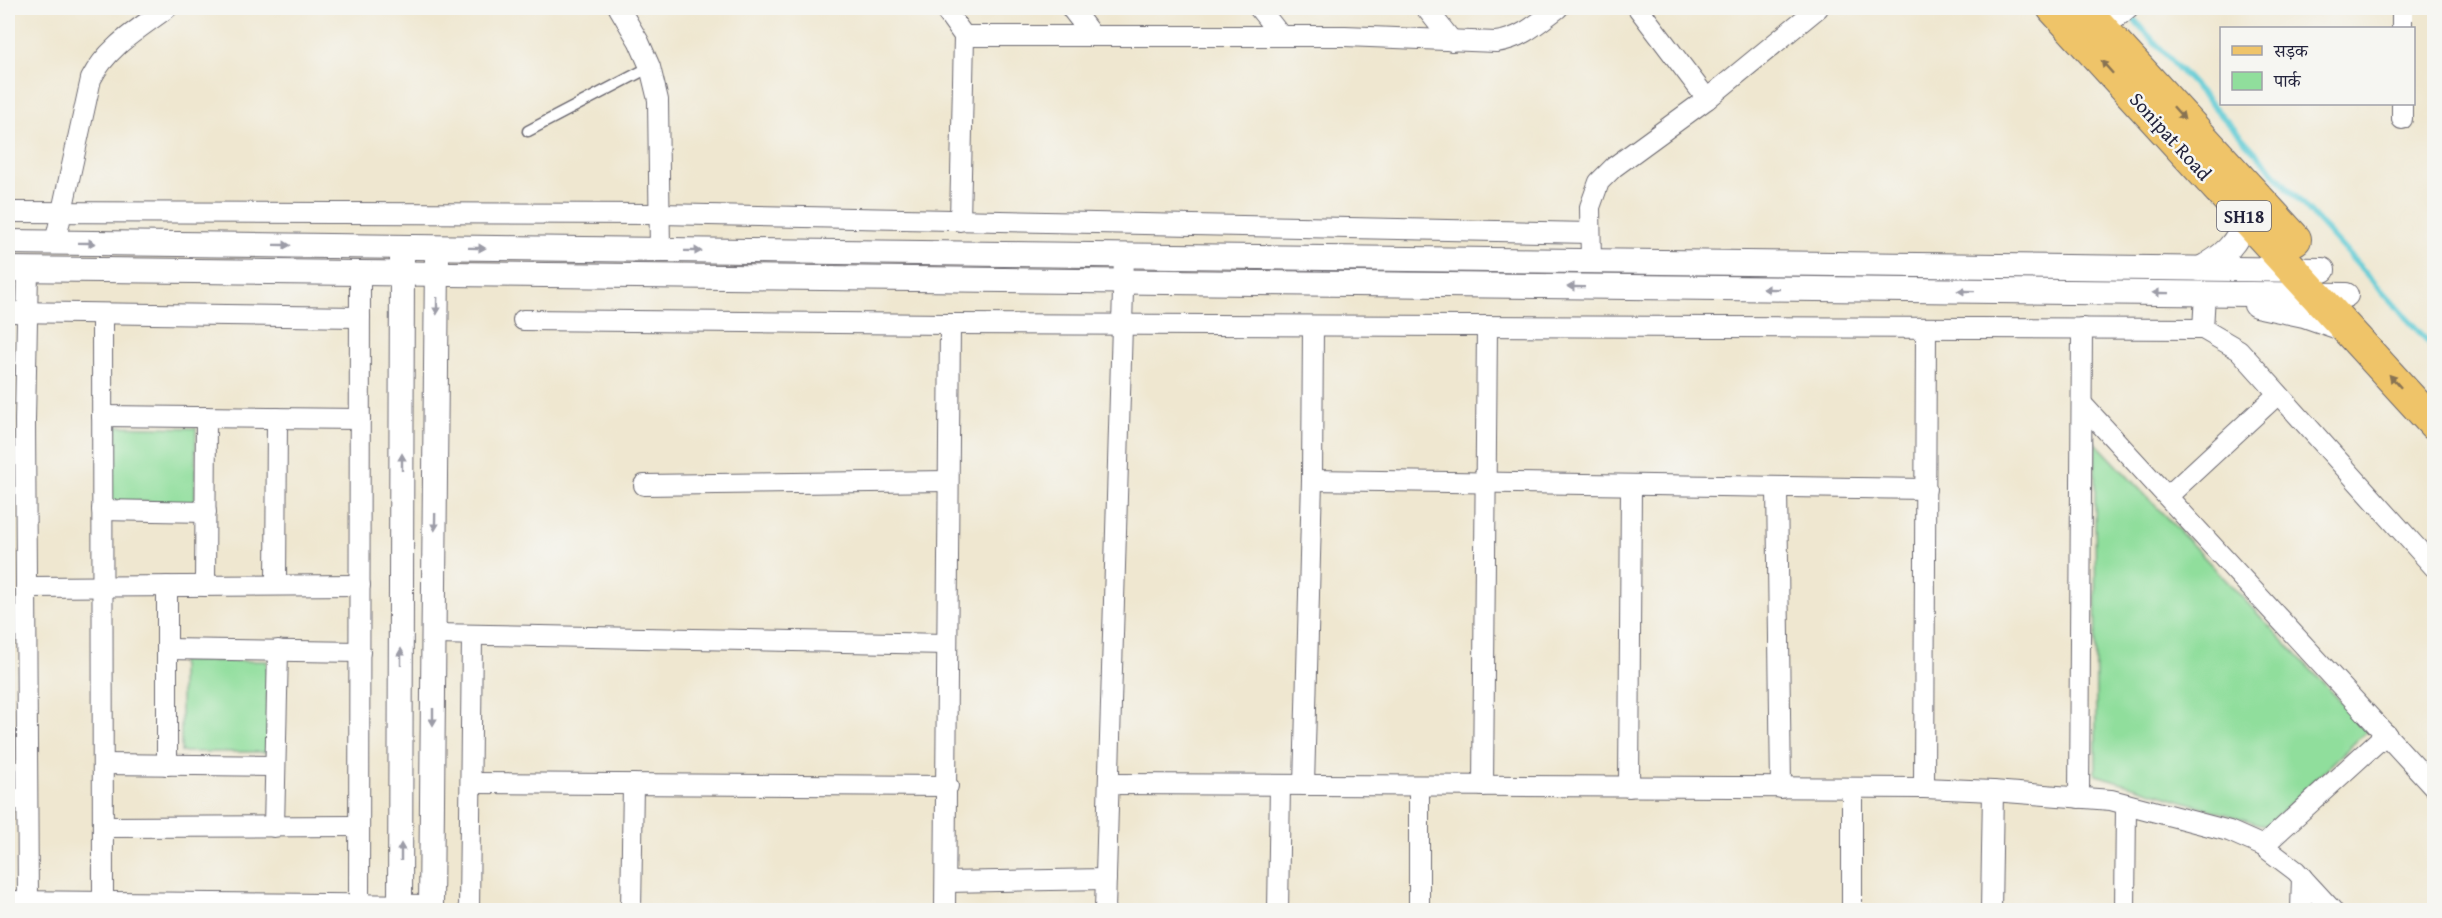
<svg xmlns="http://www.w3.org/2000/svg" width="2442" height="918" viewBox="0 0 2442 918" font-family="'Gentium Book Plus','Noto Serif Devanagari',serif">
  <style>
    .green { fill: #90de9c; stroke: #59806c; stroke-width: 1.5 }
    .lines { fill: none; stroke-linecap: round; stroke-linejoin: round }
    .stream { stroke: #5dcad4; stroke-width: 6 }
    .service-casing { stroke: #6a676f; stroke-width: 13 }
    .minor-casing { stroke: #6a676f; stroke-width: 22 }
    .tertiary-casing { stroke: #6a676f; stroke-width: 26 }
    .primary-casing { stroke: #6a676f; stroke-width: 34 }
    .service { stroke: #fff; stroke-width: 10 }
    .minor { stroke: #fff; stroke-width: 20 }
    .tertiary { stroke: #fff; stroke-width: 24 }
    .primary { stroke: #efc469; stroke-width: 32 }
    .oneway { fill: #887352 }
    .oneway2 { fill: #9c9ca7 }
    .labels { text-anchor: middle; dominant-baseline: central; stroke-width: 5; stroke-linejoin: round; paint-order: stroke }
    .shield { fill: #f6f6f2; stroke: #626272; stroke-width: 1.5 }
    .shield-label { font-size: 18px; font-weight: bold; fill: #22223b }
    .street-label { font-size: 20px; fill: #22223b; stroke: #f6f6f2 }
  </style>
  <rect width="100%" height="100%" fill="#f6f6f2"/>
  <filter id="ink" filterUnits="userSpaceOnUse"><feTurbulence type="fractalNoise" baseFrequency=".0167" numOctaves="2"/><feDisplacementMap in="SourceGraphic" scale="12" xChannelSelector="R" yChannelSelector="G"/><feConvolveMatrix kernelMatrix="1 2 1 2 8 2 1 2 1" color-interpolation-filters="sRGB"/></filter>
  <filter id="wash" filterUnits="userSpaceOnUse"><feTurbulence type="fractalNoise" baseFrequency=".008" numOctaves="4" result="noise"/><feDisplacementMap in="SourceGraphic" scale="24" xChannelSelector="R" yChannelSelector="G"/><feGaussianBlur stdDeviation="1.35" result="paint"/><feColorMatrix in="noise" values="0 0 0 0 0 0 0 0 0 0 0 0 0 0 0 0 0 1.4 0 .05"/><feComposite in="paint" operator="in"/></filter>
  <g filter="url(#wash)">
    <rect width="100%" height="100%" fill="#efe7d0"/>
    <g class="green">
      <polygon points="111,426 196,428 195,503 110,501"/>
      <polygon points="2095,442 2368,730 2266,826 2096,775"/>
      <rect x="181" y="661" width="86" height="91"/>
    </g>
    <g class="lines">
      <polyline class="stream" points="2127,12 2434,348"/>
    </g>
  </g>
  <g filter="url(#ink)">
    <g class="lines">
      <defs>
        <polyline id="service" points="528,131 650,67"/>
        <g id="minor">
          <polyline points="619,8 639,42 650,67 658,100 660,250"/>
          <polyline points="944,8 964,36 960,221"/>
          <polyline points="1071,8 1091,34"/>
          <polyline points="1259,8 1281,36"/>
          <polyline points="1426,8 1452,41"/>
          <polyline points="1638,8 1707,99"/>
          <polyline points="2402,28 2402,8"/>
          <polyline points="2096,35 2128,8"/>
          <path d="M964,36H1345L1496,42C1521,39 1538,23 1558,8"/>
          <polyline points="2402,119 2402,104"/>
          <polyline points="8,212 659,214 1590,233"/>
          <path d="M55,243L91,79C107,47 139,29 167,8"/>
          <polyline points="1591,262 1590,207 1599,182 1614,167 1707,99 1818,8"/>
          <polyline points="8,312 360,317"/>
          <polyline points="102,314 103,902"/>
          <polyline points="523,320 950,324 2203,329 2239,350 2434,567"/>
          <polyline points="2203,329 2205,294"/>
          <polyline points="2082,404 2434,787"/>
          <polyline points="102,416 360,419"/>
          <polyline points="1312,480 1926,489"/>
          <polyline points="644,485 948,481"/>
          <polyline points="1777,487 1781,788"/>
          <polyline points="2168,496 2278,394"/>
          <polyline points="102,510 206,512"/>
          <polyline points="276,585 277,418"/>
          <polyline points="167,586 167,765"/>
          <polyline points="205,586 206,417"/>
          <polyline points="26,587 360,585"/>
          <polyline points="434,634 947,644"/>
          <polyline points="167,649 360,652"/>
          <polyline points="103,764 275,766"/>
          <polyline points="471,783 948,786"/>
          <polyline points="1109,784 1924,788 1993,791 2111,800 2229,831 2263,846 2296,871 2332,910"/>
          <polyline points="1304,785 1312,480 1313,326"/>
          <polyline points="1419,786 1419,910"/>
          <polyline points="1483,786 1487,326"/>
          <polyline points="1629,787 1631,485"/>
          <polyline points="1924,788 1926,328"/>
          <polyline points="2079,798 2082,328"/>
          <polyline points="8,799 27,799"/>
          <polyline points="103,827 359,826"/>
          <polyline points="274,827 278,650"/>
          <polyline points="2263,846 2386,734"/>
          <polyline points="946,882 1106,879"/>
          <polyline points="8,901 431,905"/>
          <polyline points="28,902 25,420 28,270"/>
          <polyline points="359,910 360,273"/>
          <polyline points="469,910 472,635"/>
          <polyline points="631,910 633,784"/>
          <polyline points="945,910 950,324"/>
          <polyline points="1105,910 1124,256"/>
          <polyline points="1278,910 1280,785"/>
          <polyline points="1852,910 1852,788"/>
          <polyline points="1991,910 1993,791"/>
          <polyline points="2125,910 2126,804"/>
          <polyline points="2301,910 2302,877"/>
        </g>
        <g id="tertiary">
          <polyline points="8,242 2323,270"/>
          <polyline points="8,269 2346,295"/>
          <path d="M2200,269C2222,257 2239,244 2245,217"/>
          <polyline points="2256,305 2304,315 2347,330"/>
          <polyline points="400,910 402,259"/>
          <polyline points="431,910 437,259"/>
        </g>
        <g id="primary">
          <polyline points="2053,8 2434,424"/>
          <polyline points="2083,8 2295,239"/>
        </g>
      </defs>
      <use href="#service" class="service-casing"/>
      <use href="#minor" class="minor-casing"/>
      <use href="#tertiary" class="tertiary-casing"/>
      <use href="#primary" class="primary-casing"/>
      <use href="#service" class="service"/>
      <use href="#minor" class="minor"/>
      <use href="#tertiary" class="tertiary"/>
      <use href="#primary" class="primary"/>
    </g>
    <defs><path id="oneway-solid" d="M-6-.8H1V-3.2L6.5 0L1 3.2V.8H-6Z" transform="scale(1.5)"/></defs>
    <g class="oneway">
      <use href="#oneway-solid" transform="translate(2107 67) rotate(-132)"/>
      <use href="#oneway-solid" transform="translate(2179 113) rotate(48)"/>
      <use href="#oneway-solid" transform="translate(2395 381) rotate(-132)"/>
    </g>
    <g class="oneway2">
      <use href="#oneway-solid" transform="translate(87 243) rotate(1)"/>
      <use href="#oneway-solid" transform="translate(282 245) rotate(1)"/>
      <use href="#oneway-solid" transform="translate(477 248) rotate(1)"/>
      <use href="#oneway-solid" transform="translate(693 251) rotate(1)"/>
      <use href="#oneway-solid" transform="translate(1576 287) rotate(-179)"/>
      <use href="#oneway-solid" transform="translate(1771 289) rotate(-179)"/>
      <use href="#oneway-solid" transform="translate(1966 291) rotate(-179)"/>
      <use href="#oneway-solid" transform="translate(2161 293) rotate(-179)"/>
      <use href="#oneway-solid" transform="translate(437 306) rotate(91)"/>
      <use href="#oneway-solid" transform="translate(402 462) rotate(-90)"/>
      <use href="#oneway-solid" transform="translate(435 522) rotate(91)"/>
      <use href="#oneway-solid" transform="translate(401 657) rotate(-90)"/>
      <use href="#oneway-solid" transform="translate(433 717) rotate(90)"/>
      <use href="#oneway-solid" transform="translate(401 852) rotate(-90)"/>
    </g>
  </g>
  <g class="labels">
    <rect class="shield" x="2217" y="201" width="54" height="30" rx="4.5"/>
    <g class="shield-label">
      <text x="2244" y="216">SH18</text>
    </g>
    <g class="street-label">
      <text transform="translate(2171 136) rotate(48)">Sonipat Road</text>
    </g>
  </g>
  <rect width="2442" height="918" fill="none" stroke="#f6f6f2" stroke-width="30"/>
  <rect x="2220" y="27" width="195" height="78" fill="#f6f6f2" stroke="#a1a1a9" stroke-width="1.5"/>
  <rect x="2232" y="46" width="30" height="9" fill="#efc469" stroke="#a1a1a9" stroke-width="1.5"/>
  <text x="2274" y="57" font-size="18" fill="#22223b">सड़क</text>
  <rect x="2232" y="72" width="30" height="18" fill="#90de9c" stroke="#a1a1a9" stroke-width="1.5"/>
  <text x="2274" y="87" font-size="18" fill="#22223b">पार्क</text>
</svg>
